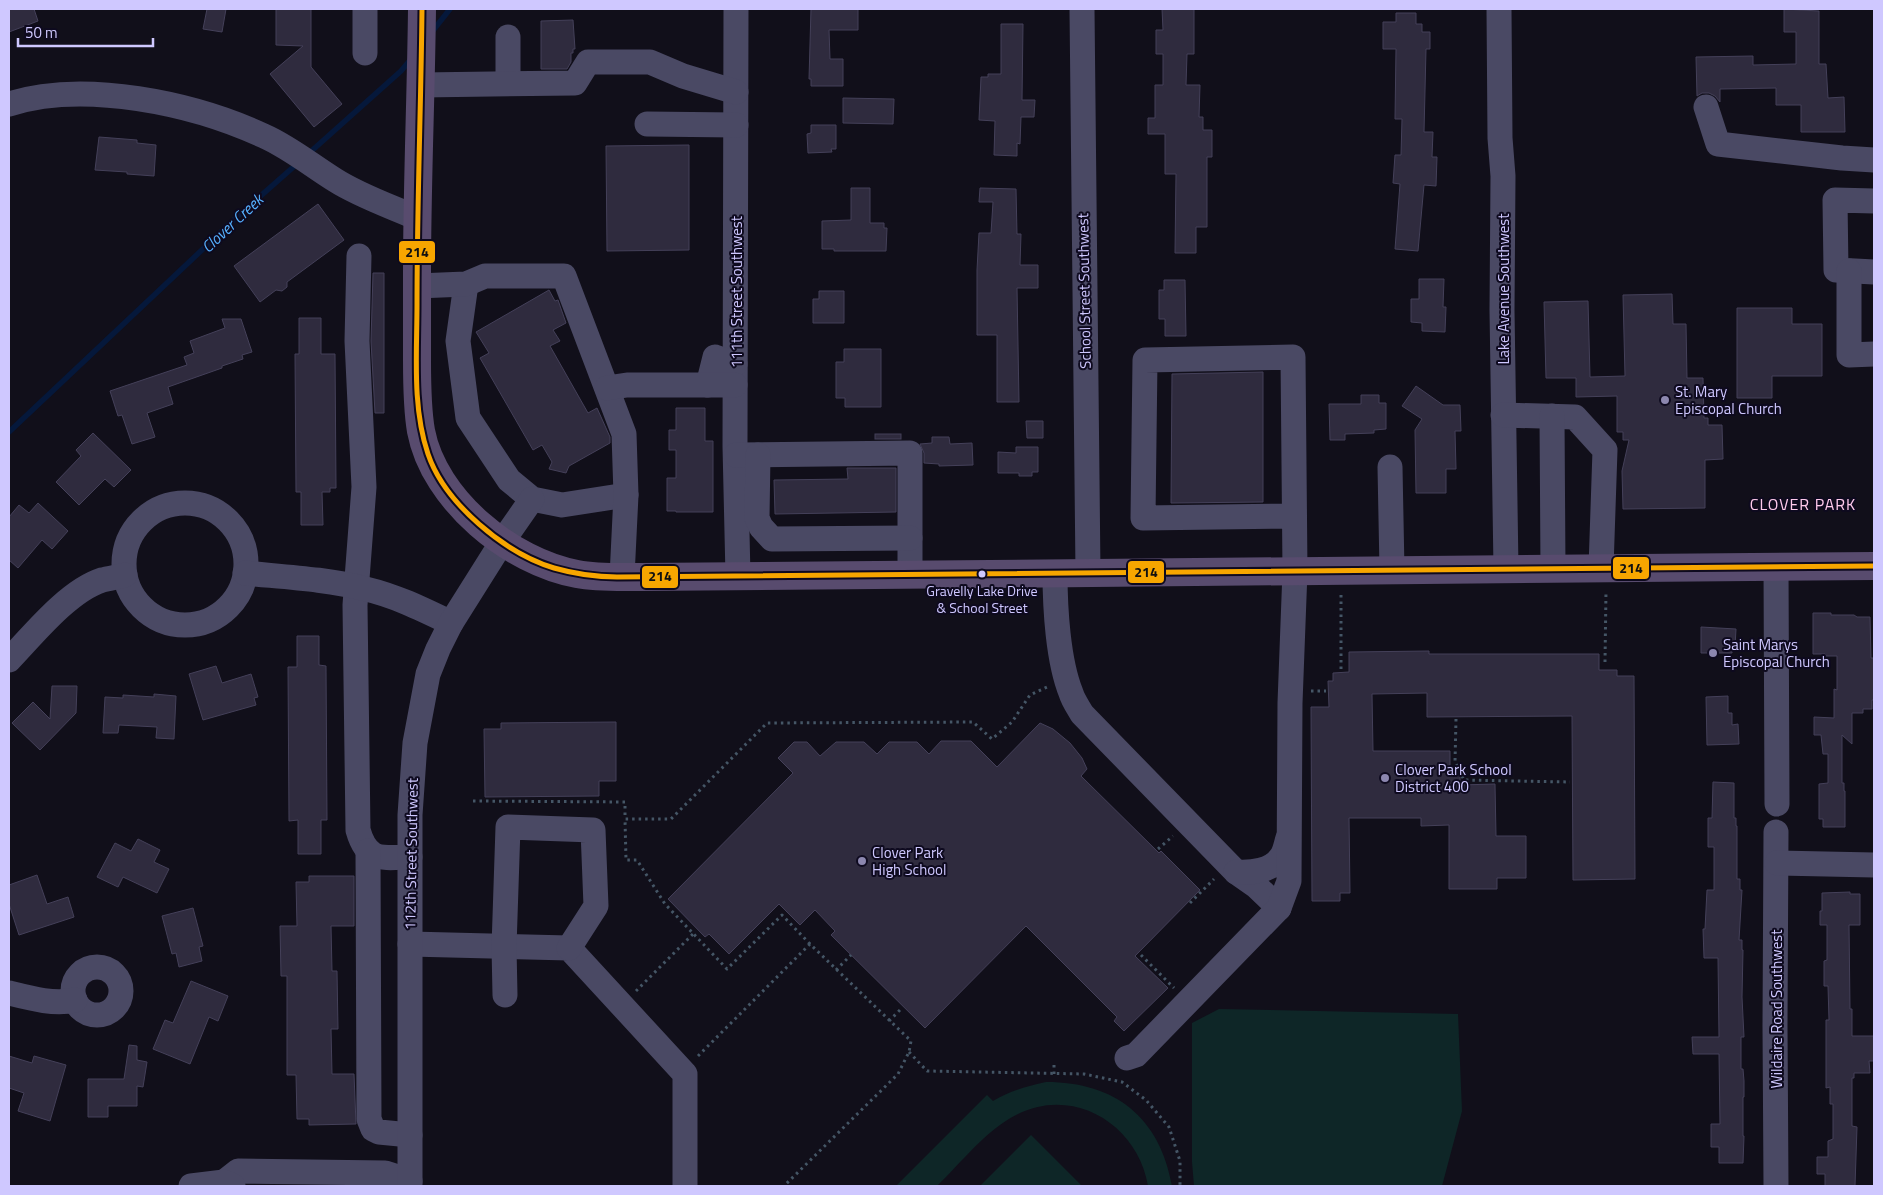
<svg xmlns="http://www.w3.org/2000/svg" width="1883" height="1195" viewBox="0 0 1883 1195" font-family="'Titillium Web',sans-serif">
  <style>
    .green { fill: #0e2627 }
    .lines { fill: none; stroke-linecap: round; stroke-linejoin: round }
    .stream { stroke: #05183b; stroke-width: 5.5 }
    .building { fill: #2f2b3e; stroke: #444059 }
    .path { stroke: #455666; stroke-width: 3; stroke-dasharray: 2.5 4; stroke-linecap: butt }
    .minor { stroke: #4a4964; stroke-width: 25 }
    .major { stroke: #584b6e; stroke-width: 28 }
    .bus-1-casing { stroke: #0e0a1f; stroke-width: 9 }
    .bus-1 { stroke: #f7a600; stroke-width: 5 }
    .poi-dot { fill: #8c87af; stroke: #0e0a1f; stroke-width: 2 }
    .bus-dot { fill: #cfc8ff; stroke: #0e0a1f; stroke-width: 2 }
    .labels { text-anchor: middle; dominant-baseline: central; stroke-width: 4; stroke-linejoin: round; paint-order: stroke }
    .bus-label { font-size: 14px; fill: #cfc8ff; stroke: #0e0a1f }
    .street-label { font-size: 15px; fill: #cfc8ff; stroke: #0e0a1f }
    .poi-label { font-size: 15px; fill: #cfc8ff; stroke: #0e0a1f; text-anchor: start }
    .water-label { font-size: 16px; font-style: italic; fill: #56b1ff; stroke: #0e0a1f }
    .neighbourhood-label { font-size: 16px; letter-spacing: 1px; fill: #ffcaec; stroke: #0e0a1f }
    .line-badge { stroke: #0e0a1f; stroke-width: 2 }
    .pale-badge-label { font-size: 14px; text-anchor: middle; font-weight: bold; fill: #111 }
  </style>
  <rect width="100%" height="100%" fill="#110f1a"/>
  <g class="green">
    <polygon points="1219,1009 1458,1014 1462,1111 1442,1186 1194,1186 1192,1162 1192,1023"/>
    <path d="M1046,1082C1116,1082 1160,1118 1172,1186H1148C1138,1125 1074,1085 1016,1115C986,1130 961,1163 937,1186H896L987,1095L993,1101C1010,1091 1027,1086 1046,1082Z"/>
    <polygon points="1031,1135 1082,1186 980,1186"/>
  </g>
  <g class="lines">
    <g class="stream">
      <polyline points="431,33 450,9"/>
      <polyline points="307,155 401,71 412,58"/>
      <polyline points="9,432 239,215 298,163"/>
    </g>
  </g>
  <g class="building">
    <polygon points="9,9 34,9 38,21 9,32"/>
    <polygon points="207,9 226,9 222,32 203,29"/>
    <polygon points="276,9 311,9 311,67 342,104 314,127 270,74 303,46 276,45"/>
    <polygon points="811,9 858,9 858,30 829,30 830,59 843,59 843,86 811,86 811,79 809,79"/>
    <polygon points="1162,9 1194,9 1194,54 1187,54 1186,85 1200,85 1199,117 1203,117 1203,130 1212,130 1212,157 1207,157 1207,227 1196,227 1196,253 1175,253 1176,174 1165,174 1165,134 1148,134 1148,118 1155,118 1155,85 1163,85 1163,54 1156,54 1156,30 1163,30"/>
    <polygon points="1784,9 1819,11 1819,64 1826,64 1828,98 1844,97 1845,132 1801,132 1801,105 1776,105 1776,88 1720,89 1720,102 1715,96 1709,93 1702,93 1697,96 1696,57 1753,56 1753,65 1796,64 1796,32 1784,32"/>
    <polygon points="1396,13 1416,13 1416,24 1422,24 1422,32 1430,32 1430,49 1426,49 1424,132 1433,132 1432,157 1437,157 1436,186 1424,185 1418,251 1395,249 1400,184 1393,183 1395,155 1401,155 1402,119 1395,119 1396,49 1383,49 1383,22 1396,22"/>
    <polygon points="573,20 575,49 573,49 573,53 571,53 571,62 567,69 541,69 541,21"/>
    <polygon points="1001,24 1023,24 1022,100 1035,100 1034,117 1021,117 1020,144 1017,143 1017,156 994,155 995,121 979,120 981,77 988,77 988,74 1001,74"/>
    <polygon points="843,98 894,99 893,124 843,123"/>
    <polygon points="811,125 836,125 836,149 831,149 832,152 808,153 807,134 811,133"/>
    <polygon points="99,137 137,140 137,143 156,145 154,176 127,174 127,172 95,170"/>
    <polygon points="689,145 689,250 607,251 606,146"/>
    <polygon points="851,188 870,188 870,223 884,223 884,228 887,228 886,251 834,251 834,249 822,249 822,221 851,220"/>
    <polygon points="980,188 1016,189 1017,234 1021,234 1020,265 1038,265 1038,288 1017,288 1019,402 997,402 997,335 977,335 977,270 979,233 991,233 993,202 979,202"/>
    <polygon points="318,204 344,240 287,282 287,287 282,291 276,290 260,302 234,266"/>
    <polygon points="373,273 384,273 384,413 375,413 371,341"/>
    <polygon points="1419,279 1444,279 1443,307 1446,307 1445,332 1422,331 1422,323 1411,322 1411,299 1419,299"/>
    <polygon points="1164,280 1185,280 1186,336 1165,336 1165,319 1159,319 1159,290 1164,290"/>
    <polygon points="549,290 555,301 558,300 566,323 553,330 560,341 550,346 588,413 597,408 610,437 610,443 569,466 566,473 549,469 552,462 542,445 533,450 480,358 489,353 476,332"/>
    <polygon points="819,291 844,291 844,323 813,323 813,299 819,299"/>
    <polygon points="1672,294 1673,324 1686,324 1687,378 1703,378 1704,418 1708,418 1708,425 1722,425 1723,459 1705,460 1705,508 1623,509 1622,471 1629,440 1623,440 1623,432 1617,432 1617,396 1576,397 1576,378 1546,378 1544,302 1588,301 1590,377 1625,376 1623,295"/>
    <polygon points="1737,308 1792,308 1792,324 1822,324 1822,376 1772,376 1772,398 1737,398"/>
    <polygon points="299,318 321,318 321,354 335,354 336,488 330,488 330,492 322,492 323,525 301,525 301,492 296,492 295,354 299,354"/>
    <polygon points="222,319 241,319 252,352 242,355 243,359 222,366 222,368 168,387 173,404 147,413 155,437 132,444 122,415 118,416 110,391 187,365 184,357 194,353 190,341 225,328"/>
    <polygon points="844,349 881,349 881,407 845,407 845,398 836,398 836,362 844,362"/>
    <polygon points="1263,372 1263,502 1171,503 1172,374"/>
    <polygon points="1416,386 1443,405 1460,405 1461,431 1455,431 1456,469 1446,469 1446,493 1416,493 1415,430 1422,419 1402,406"/>
    <polygon points="1361,395 1379,395 1379,403 1386,403 1386,429 1374,430 1374,433 1345,434 1345,440 1330,440 1329,404 1361,404"/>
    <polygon points="676,408 705,408 705,441 713,441 713,512 676,512 676,511 667,511 667,478 676,478 676,450 669,450 669,430 676,430"/>
    <polygon points="1026,421 1043,421 1043,438 1027,438"/>
    <polygon points="93,433 131,470 114,487 105,479 79,505 56,482 81,456 76,450"/>
    <rect x="875" y="434" width="26" height="5"/>
    <polygon points="932,437 949,437 950,444 972,443 973,465 939,466 939,464 924,463 924,453 920,444 932,443"/>
    <polygon points="1016,447 1038,447 1038,472 1032,472 1032,476 1019,476 1019,473 998,473 998,452 1016,453"/>
    <polygon points="847,468 896,468 896,512 775,514 774,480 848,479"/>
    <polygon points="38,503 68,531 52,549 42,540 18,568 9,560 9,517 19,505 29,513"/>
    <polygon points="1813,613 1831,613 1831,615 1854,615 1857,617 1870,617 1871,658 1874,658 1874,700 1872,700 1872,709 1863,709 1863,713 1852,713 1852,744 1842,735 1842,783 1844,783 1844,791 1845,791 1845,827 1823,827 1823,819 1819,819 1819,784 1828,783 1828,754 1823,754 1821,735 1814,735 1814,717 1834,718 1834,689 1837,690 1837,656 1825,656 1825,654 1813,654"/>
    <polygon points="1701,627 1736,629 1735,647 1732,647 1732,653 1701,653"/>
    <polygon points="297,636 319,636 319,665 326,666 327,820 321,820 321,854 298,854 298,820 289,821 288,667 297,667"/>
    <polygon points="1429,651 1429,654 1599,654 1599,670 1617,670 1617,676 1634,676 1635,879 1573,880 1572,716 1427,717 1427,693 1372,694 1373,751 1450,751 1450,772 1460,772 1460,785 1495,784 1496,836 1526,836 1526,878 1497,878 1497,889 1449,889 1449,825 1421,826 1421,818 1349,818 1350,893 1340,893 1340,901 1312,901 1311,707 1329,707 1328,681 1333,681 1333,673 1349,672 1349,652"/>
    <polygon points="216,666 222,683 251,674 258,697 254,698 256,705 203,720 189,674"/>
    <polygon points="52,686 77,686 76,713 40,750 12,723 33,702 50,719"/>
    <polygon points="154,694 176,696 174,739 156,738 157,727 119,725 118,733 103,733 105,697 123,698 123,695 154,697"/>
    <polygon points="1728,696 1728,713 1732,713 1732,725 1738,724 1739,744 1707,745 1706,697"/>
    <polygon points="616,722 616,781 599,781 599,796 485,797 484,729 501,729 501,723"/>
    <polygon points="1040,723 1053,729 1070,743 1082,758 1087,769 1081,776 1159,853 1161,851 1200,890 1135,956 1168,988 1124,1031 1114,1021 1117,1017 1026,926 925,1028 831,935 835,931 815,910 800,925 779,904 729,954 709,934 705,937 668,899 793,773 778,758 794,742 807,742 820,756 836,742 864,742 877,754 889,742 917,742 929,754 941,741 971,741 997,767"/>
    <polygon points="1713,782 1734,783 1734,818 1736,818 1736,826 1737,826 1737,879 1740,879 1740,890 1742,890 1739,940 1742,940 1742,950 1743,950 1742,997 1744,1037 1741,1037 1741,1069 1743,1069 1744,1081 1744,1097 1743,1097 1743,1136 1744,1136 1743,1163 1719,1163 1719,1147 1711,1147 1711,1124 1720,1124 1719,1054 1693,1054 1692,1037 1719,1037 1718,958 1704,958 1703,929 1705,929 1707,890 1714,890 1714,847 1708,847 1708,818 1712,818"/>
    <polygon points="138,839 160,850 154,862 169,869 157,893 123,877 118,887 97,877 115,843 131,851"/>
    <polygon points="37,875 47,904 68,897 74,917 19,935 9,904 9,885"/>
    <polygon points="309,876 354,876 354,926 331,926 332,971 337,971 338,1029 331,1029 332,1074 354,1074 356,1124 309,1125 309,1119 297,1119 296,1075 287,1075 287,976 281,976 280,926 297,926 296,882 309,882"/>
    <polygon points="1850,892 1850,894 1860,894 1860,925 1849,925 1850,1009 1852,1009 1852,1036 1874,1036 1874,1061 1869,1061 1870,1073 1854,1073 1854,1078 1852,1078 1852,1126 1857,1127 1855,1186 1825,1186 1825,1174 1817,1174 1817,1157 1828,1157 1828,1141 1833,1139 1833,1104 1830,1104 1830,1087 1826,1088 1826,1020 1829,1020 1828,986 1824,986 1824,961 1827,960 1827,925 1820,925 1820,911 1822,911 1822,893"/>
    <polygon points="193,908 203,946 199,947 202,961 179,967 176,953 172,954 162,916"/>
    <polygon points="191,981 228,996 218,1021 209,1017 190,1064 153,1049 165,1020 173,1023"/>
    <polygon points="129,1045 137,1046 137,1060 147,1062 143,1087 137,1086 137,1106 108,1106 108,1117 88,1117 88,1079 124,1079"/>
    <polygon points="9,1056 32,1063 34,1056 66,1065 50,1121 18,1111 24,1093 9,1088"/>
  </g>
  <g class="lines">
    <g class="path">
      <polyline points="1605,662 1606,591"/>
      <polyline points="1341,669 1341,592"/>
      <polyline points="1311,691 1326,691"/>
      <polyline points="1456,719 1455,762 1464,780 1570,782"/>
      <polyline points="473,801 625,802 625,819"/>
      <polyline points="1158,849 1173,836"/>
      <polyline points="1190,903 1214,879"/>
      <polyline points="810,944 782,915 727,969 665,904 637,860 626,860 625,819 671,819 767,723 973,722 992,739 1012,722 1030,695 1047,687"/>
      <polyline points="1141,955 1174,988"/>
      <polyline points="836,970 851,955"/>
      <polyline points="636,991 694,933"/>
      <polyline points="889,1021 902,1008"/>
      <polyline points="909,1052 927,1071 1084,1074 1122,1082 1146,1100 1169,1127 1180,1161 1180,1186"/>
      <polyline points="698,1056 810,944 911,1041 909,1052 898,1074 784,1186"/>
      <polyline points="1054,1065 1054,1074"/>
    </g>
    <g class="minor">
      <polyline points="365,9 365,53"/>
      <polyline points="736,9 735,446 738,576"/>
      <polyline points="1082,9 1088,573"/>
      <polyline points="1499,9 1500,138 1503,176 1502,310 1506,569"/>
      <polyline points="508,83 508,37"/>
      <polyline points="421,85 575,83 588,62 650,62 683,76 736,92"/>
      <path d="M9,104C84,80 193,103 264,136C289,147 311,165 335,180C360,196 390,206 417,218"/>
      <polyline points="1706,107 1718,144 1842,158 1874,160"/>
      <polyline points="647,124 736,125"/>
      <polyline points="1874,201 1835,200 1836,270 1874,272"/>
      <path d="M359,256L357,341L364,487L355,605L358,830C367,862 382,858 410,857"/>
      <polyline points="1849,271 1849,355 1874,354"/>
      <polyline points="466,284 458,341 468,418 509,480 532,499 562,505 626,495"/>
      <polyline points="417,286 466,284 485,276 564,276 624,434 626,495 622,577"/>
      <polyline points="708,385 715,357 735,364"/>
      <polyline points="607,388 627,385 735,385"/>
      <polyline points="1503,415 1575,417 1605,450 1601,568"/>
      <polyline points="1552,416 1553,569"/>
      <polyline points="736,455 910,453 910,574"/>
      <polyline points="758,455 757,518 761,527 772,539 910,538"/>
      <polyline points="1390,467 1392,570"/>
      <circle cx="185" cy="564" r="61"/>
      <polyline points="1776,566 1777,804"/>
      <path d="M245,573C285,577 327,579 366,589C396,596 424,610 451,623"/>
      <path d="M1055,573C1055,608 1058,661 1071,693C1073,700 1078,707 1082,714L1236,872L1256,886L1279,908"/>
      <path d="M9,660C33,635 68,591 102,580C110,578 118,577 125,575"/>
      <polyline points="1776,832 1775,1026 1776,1186"/>
      <polyline points="368,851 369,1119 373,1129 379,1132 410,1135"/>
      <polyline points="1777,863 1874,865"/>
      <path d="M1236,872C1251,873 1272,871 1281,857C1285,852 1286,844 1288,838"/>
      <polyline points="410,944 569,948 685,1074 685,1186"/>
      <circle cx="97" cy="991" r="24"/>
      <path d="M9,993C29,998 54,1005 75,1000"/>
      <polyline points="505,995 504,947 508,827 593,830 596,906 569,948"/>
      <polyline points="1127,1058 1136,1055 1279,908 1289,881 1290,703 1295,571 1293,357 1145,360 1143,518 1294,516"/>
      <polyline points="224,1182 238,1171 385,1173 410,1181"/>
      <polyline points="191,1186 224,1182 233,1186"/>
      <polyline points="410,1186 410,815 415,743 428,674 438,649 451,623 502,542 532,499"/>
    </g>
    <path class="major" d="M422,9C421,97 417,185 417,273C417,302 417,331 417,360C417,383 417,408 421,431C434,500 511,562 577,574C598,578 620,577 641,577L1874,566"/>
    <defs>
      <path id="bus-1" d="M422,9C421,107 417,206 417,304C417,354 412,407 428,454C445,504 505,553 554,568C575,574 595,577 617,577L1874,566"/>
    </defs>
    <use href="#bus-1" class="bus-1-casing"/>
    <use href="#bus-1" class="bus-1"/>
  </g>
  <g class="poi-dot">
    <circle cx="1665" cy="400" r="5"/>
    <circle cx="1713" cy="653" r="5"/>
    <circle cx="1385" cy="778" r="5"/>
    <circle cx="862" cy="861" r="5"/>
  </g>
  <circle class="bus-dot" cx="982" cy="574" r="4.5"/>
  <g class="labels">
    <g class="bus-label">
      <text x="982" y="590">Gravelly Lake Drive<tspan x="982" dy="17">&amp; School Street</tspan></text>
    </g>
    <g class="street-label">
      <text transform="translate(1503 289) rotate(-90)">Lake Avenue Southwest</text>
      <text transform="translate(1084 291) rotate(-91)">School Street Southwest</text>
      <text transform="translate(736 292) rotate(-90)">111th Street Southwest</text>
      <text transform="translate(411 854) rotate(-89)">112th Street Southwest</text>
      <text transform="translate(1776 1009) rotate(-90)">Wildaire Road Southwest</text>
    </g>
    <g class="poi-label">
      <text x="1675" y="391">St. Mary<tspan x="1675" dy="17">Episcopal Church</tspan></text>
      <text x="1723" y="644">Saint Marys<tspan x="1723" dy="17">Episcopal Church</tspan></text>
      <text x="1395" y="769">Clover Park School<tspan x="1395" dy="17">District 400</tspan></text>
      <text x="872" y="852">Clover Park<tspan x="872" dy="17">High School</tspan></text>
    </g>
    <g class="water-label">
      <text transform="translate(232 223) rotate(-43)">Clover Creek</text>
    </g>
    <g class="neighbourhood-label">
      <text x="1803" y="504">CLOVER PARK</text>
    </g>
  </g>
  <g class="line-badge">
    <rect x="398" y="240" width="38" height="24" rx="5" fill="#f7a600"/>
    <rect x="1612" y="556" width="38" height="24" rx="5" fill="#f7a600"/>
    <rect x="1127" y="560" width="38" height="24" rx="5" fill="#f7a600"/>
    <rect x="641" y="565" width="38" height="24" rx="5" fill="#f7a600"/>
  </g>
  <g class="pale-badge-label">
    <text x="417" y="257">214</text>
    <text x="1631" y="573">214</text>
    <text x="1146" y="577">214</text>
    <text x="660" y="581">214</text>
  </g>
  <rect width="1883" height="1195" fill="none" stroke="#cfc8ff" stroke-width="20"/>
  <path d="M18 38v8h135v-8" fill="none" stroke="#cfc8ff" stroke-width="2.5"/>
  <text x="25" y="38" font-size="15" fill="#cfc8ff" stroke="#0e0a1f" stroke-width="4" paint-order="stroke">50 m</text>
</svg>
